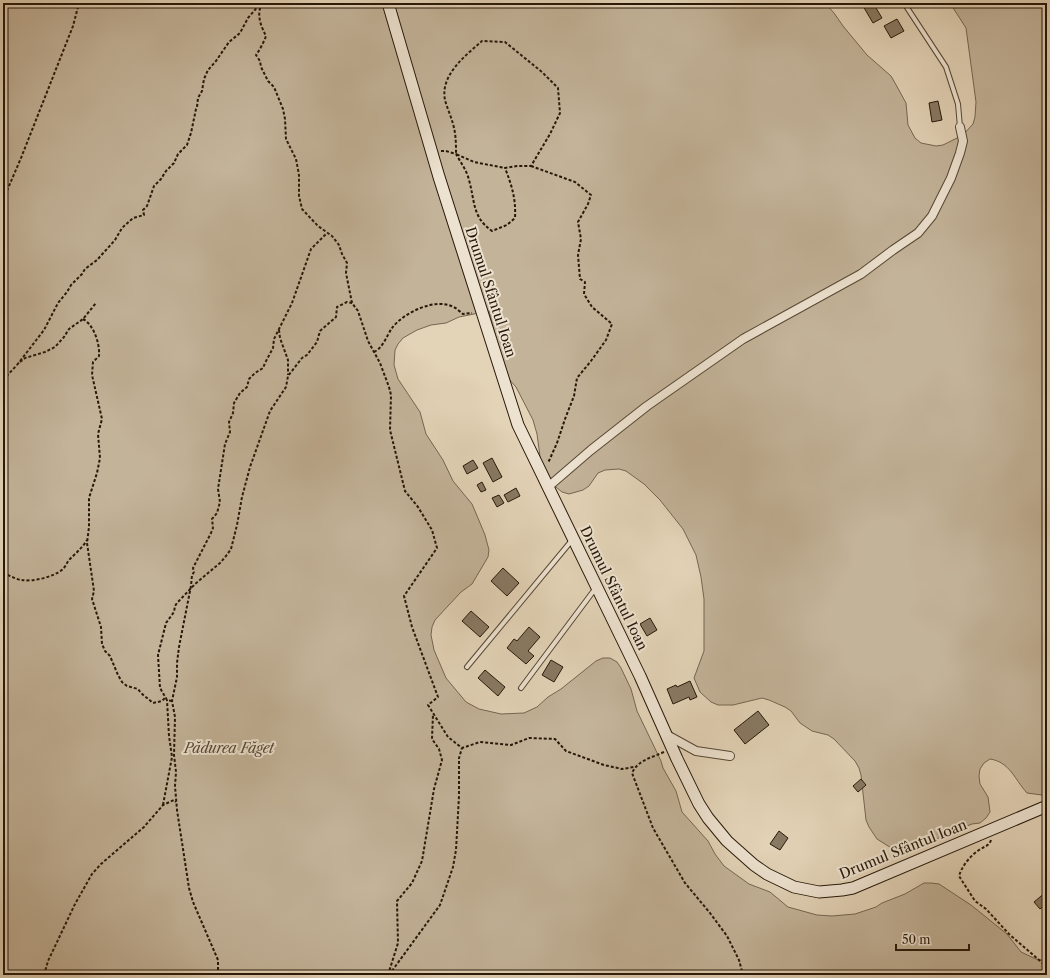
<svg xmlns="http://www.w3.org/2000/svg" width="1050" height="978" viewBox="0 0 1050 978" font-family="'Libre Caslon Text',serif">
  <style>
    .green { fill: #c3b399; stroke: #746651 }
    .building { fill: #887963; stroke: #261809 }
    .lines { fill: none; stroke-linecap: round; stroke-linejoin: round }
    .service-casing { stroke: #554734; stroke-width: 6 }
    .minor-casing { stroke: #554734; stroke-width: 10 }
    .secondary-casing { stroke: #261809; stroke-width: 13 }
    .path { stroke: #261809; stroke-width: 2; stroke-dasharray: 3 2; stroke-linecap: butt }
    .service { stroke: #ede2d0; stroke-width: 4 }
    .minor { stroke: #ede2d0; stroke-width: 8 }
    .secondary { stroke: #ede2d0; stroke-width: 11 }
    .labels { text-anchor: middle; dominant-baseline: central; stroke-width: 4; stroke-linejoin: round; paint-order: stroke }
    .street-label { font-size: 14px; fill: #261809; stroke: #ede2d0 }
    .park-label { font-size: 14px; font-style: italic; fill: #554634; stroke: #ede2d0 }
  </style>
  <rect width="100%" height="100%" fill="#e3d3b7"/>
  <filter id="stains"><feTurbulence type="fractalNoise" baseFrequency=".005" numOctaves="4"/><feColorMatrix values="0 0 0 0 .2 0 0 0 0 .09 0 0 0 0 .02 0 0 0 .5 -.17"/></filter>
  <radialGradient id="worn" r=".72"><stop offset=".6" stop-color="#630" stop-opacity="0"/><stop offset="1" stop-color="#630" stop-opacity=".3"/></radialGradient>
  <path class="green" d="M3,3H825L834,13L843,26L867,55L891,76L895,83L906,103L908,125L915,138L921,143L936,146L943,145L963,135L973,124L975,117L976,102L966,28L950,3H1047V792L1042,795L1027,793C1015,780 1010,762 990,759L984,763L980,769L979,776L980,784L988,797L989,804L990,812L986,818L980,823L972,824L952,832L917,848L903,852L896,851L877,839L869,827L866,820L861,775L859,768L855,761L834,739L828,735L812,731L800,723L791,711L785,707L769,700L762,698L733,705H718L711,702L700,692L694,678L704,651V599L701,577L696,555L683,529L660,500L644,484L626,471L619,469L605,470L598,473L589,486L583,490L569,494L562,492L551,483L541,464L537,434L533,420L516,387L506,376L489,311L459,317L446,323L431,325L417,330L403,338L398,344L395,350L394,365L398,379L420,412L426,434L443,460L453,481L472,504L475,511L485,535L489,550L488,557L472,584L461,592L435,620L432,627L431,635L434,650L446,678L466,702L479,709L501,714L524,713L537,707L548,697L561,689L596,661L603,658H610L617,662L621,668L631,689L637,711L661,761L663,768L676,791L682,812L708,841L715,854L724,866L749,884L770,892L788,907L817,915L832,916L855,914L876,907L882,903L905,894L924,883H931L939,884L971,905L1007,934L1021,952L1036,959L1047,961V975H3Z"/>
  <g class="building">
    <polygon points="869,3 873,3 882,18 873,23 863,6"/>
    <polygon points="897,19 904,31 891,38 884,26"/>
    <polygon points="938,101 942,120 932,122 929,103"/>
    <polygon points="492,458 502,477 493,482 483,463"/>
    <polygon points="473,460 478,468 467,474 463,466"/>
    <polygon points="482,482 486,490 481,492 477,485"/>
    <polygon points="516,488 520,496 508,502 504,495"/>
    <polygon points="499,495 504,503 497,507 492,498"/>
    <polygon points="503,568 519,583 507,596 491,581"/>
    <polygon points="471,611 489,627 480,637 462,621"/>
    <polygon points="650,618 657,630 647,636 640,624"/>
    <polygon points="529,627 540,637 528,651 534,656 526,664 507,648 514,639 517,641"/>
    <polygon points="551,660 563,667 554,682 542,675"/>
    <polygon points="485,670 505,687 498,696 478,678"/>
    <polygon points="690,681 697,697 690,700 689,697 673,704 667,689 676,685 677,687"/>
    <polygon points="758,711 769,725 745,744 734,730"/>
    <polygon points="861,779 866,785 858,792 853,786"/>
    <polygon points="779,831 788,838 780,850 770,844"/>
    <polygon points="1046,892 1047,903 1040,909 1034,902"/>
  </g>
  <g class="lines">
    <defs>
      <g id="service">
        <polyline points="904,3 946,67 958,104 960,127"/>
        <polyline points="467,667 573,539"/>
        <polyline points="521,688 595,589"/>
      </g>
      <g id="minor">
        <polyline points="548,487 591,450 647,406 743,339 861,274 893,250 918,233 932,216 951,178 960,153 963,141 960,127"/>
        <polyline points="667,735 696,751 730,756"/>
      </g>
      <polyline id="secondary" points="388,3 439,177 518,425 640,676 677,759 699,804 708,818 727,841 754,865 767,874 794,887 819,892 842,890 853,888 1047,806"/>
    </defs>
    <use href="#service" class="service-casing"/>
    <use href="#minor" class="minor-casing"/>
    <use href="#secondary" class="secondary-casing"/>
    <g class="path">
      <path d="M262,3C256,15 261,26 266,36C264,42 259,51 256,55L260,61L261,67L268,81L274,87L283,109L285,119L286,139L296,159L299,175V196L302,209L318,226L332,236L339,245L342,254L347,263L346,273L352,303L358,311L368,341L380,363L389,387L391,395L390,430L405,491L418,507L432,530L437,548L404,596L412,627L438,697L428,705L448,737L462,748L480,742L511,745L529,738L555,739L566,751L604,765L622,769L634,767"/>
      <path d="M441,151H446L456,154C461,163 467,171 469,180C475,201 472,217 492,231L507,225L515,218C516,199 512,186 505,168L517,166H531L550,134L560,113L558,88L542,72L505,42L482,41C465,56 440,75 445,100C447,108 451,116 453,124C456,134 456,144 456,154L474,162L505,168"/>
      <polyline points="531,166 575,182 591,195 588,204 578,222 581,239 578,255 580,279 585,282 584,294 592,307 612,324 606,340 591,361 577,378 574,396 565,419 557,443 548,463"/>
      <polyline points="3,200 21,158 73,26 79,3"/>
      <path d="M83,319C94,325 100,344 99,356L93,362L92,375L102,419L98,434L100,458L97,473L89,498V527L87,543L94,591L92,599L101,627L102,644L105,651L110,656L118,675L122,682L127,686L138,689L141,693L153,703L162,701L166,697"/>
      <polyline points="279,330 280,338 288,360 288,375"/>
      <path d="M374,352C383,348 387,335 392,328C403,313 436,297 453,307C457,308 460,312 463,314L472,313"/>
      <polyline points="20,362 25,358 45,352 55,347 64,337 69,329 83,319 96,303"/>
      <polyline points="17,365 44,330 58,303 67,292 71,285 82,274 85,269 97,260 115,240 122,228 133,218 144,215 143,210 147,206 154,186 161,179 166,171 174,163 178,154 187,145 191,133 196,109 197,107 198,98 202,91 204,79 208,70 216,61 229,42 240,33 248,18 260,4"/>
      <polyline points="3,380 17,365"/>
      <path d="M3,573C9,575 15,579 21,580C33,582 54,577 63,569C66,566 67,562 70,559C76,553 83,547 87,540"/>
      <polyline points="172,701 167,700 160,688 158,655 166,623 174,612 175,606 177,603 195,584 220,563 226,556 231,549 237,525 242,497 250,467 270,411 286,387 288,376 302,358 307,355 317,342 320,331 336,317 337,307 347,302 352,303"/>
      <path d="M664,752C651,758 638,760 632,773L653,828L685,883L710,913L727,936L739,960L743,975"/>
      <polyline points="163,805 172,757 169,736 167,700"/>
      <path d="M991,840C989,846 985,846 979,850C970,856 962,866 959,876L975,901L986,909L1009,934L1047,967"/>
      <polyline points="44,975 48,961 75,904 92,874 101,864 144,827 163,805 174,800 176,802"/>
      <polyline points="218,975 218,960 193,902 189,888 177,810 175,786 176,772 174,755 175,717 172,701 177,677 177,663 179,647 191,586 192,575 194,572 193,568 211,533 213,528 212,519 217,513 220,502 218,489 225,444 230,432 229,422 233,413 234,403 240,393 247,387 249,379 255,373 263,368 265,363 273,348 274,339 292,303 311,249 327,233"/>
      <polyline points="388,975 398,943 397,901 412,883 422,861 434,789 442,760 439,749 432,739 433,714"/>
      <polyline points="389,975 440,905 453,867 456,850 459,796 459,758 462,748"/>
    </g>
    <use href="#service" class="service"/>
    <use href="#minor" class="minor"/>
    <use href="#secondary" class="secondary"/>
  </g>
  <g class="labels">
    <g class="street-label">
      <text transform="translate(491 292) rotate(72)">Drumul Sfântul Ioan</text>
      <text transform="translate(614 588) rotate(64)">Drumul Sfântul Ioan</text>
      <text transform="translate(903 849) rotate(-22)">Drumul Sfântul Ioan</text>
    </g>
    <g class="park-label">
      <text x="229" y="748">Pădurea Făget</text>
    </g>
  </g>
  <rect width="1050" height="978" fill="none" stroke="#e3d3b7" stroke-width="16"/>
  <rect x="4" y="4" width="1042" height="970" fill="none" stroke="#261809" stroke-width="2"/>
  <rect x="8" y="8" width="1034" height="962" fill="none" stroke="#261809"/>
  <path d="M896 944v6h73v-6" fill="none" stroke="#261809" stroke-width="2"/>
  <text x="902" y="944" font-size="12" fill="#261809" stroke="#ede2d0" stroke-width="3" paint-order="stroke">50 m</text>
  <rect width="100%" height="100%" filter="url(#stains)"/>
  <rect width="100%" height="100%" fill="url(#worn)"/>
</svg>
